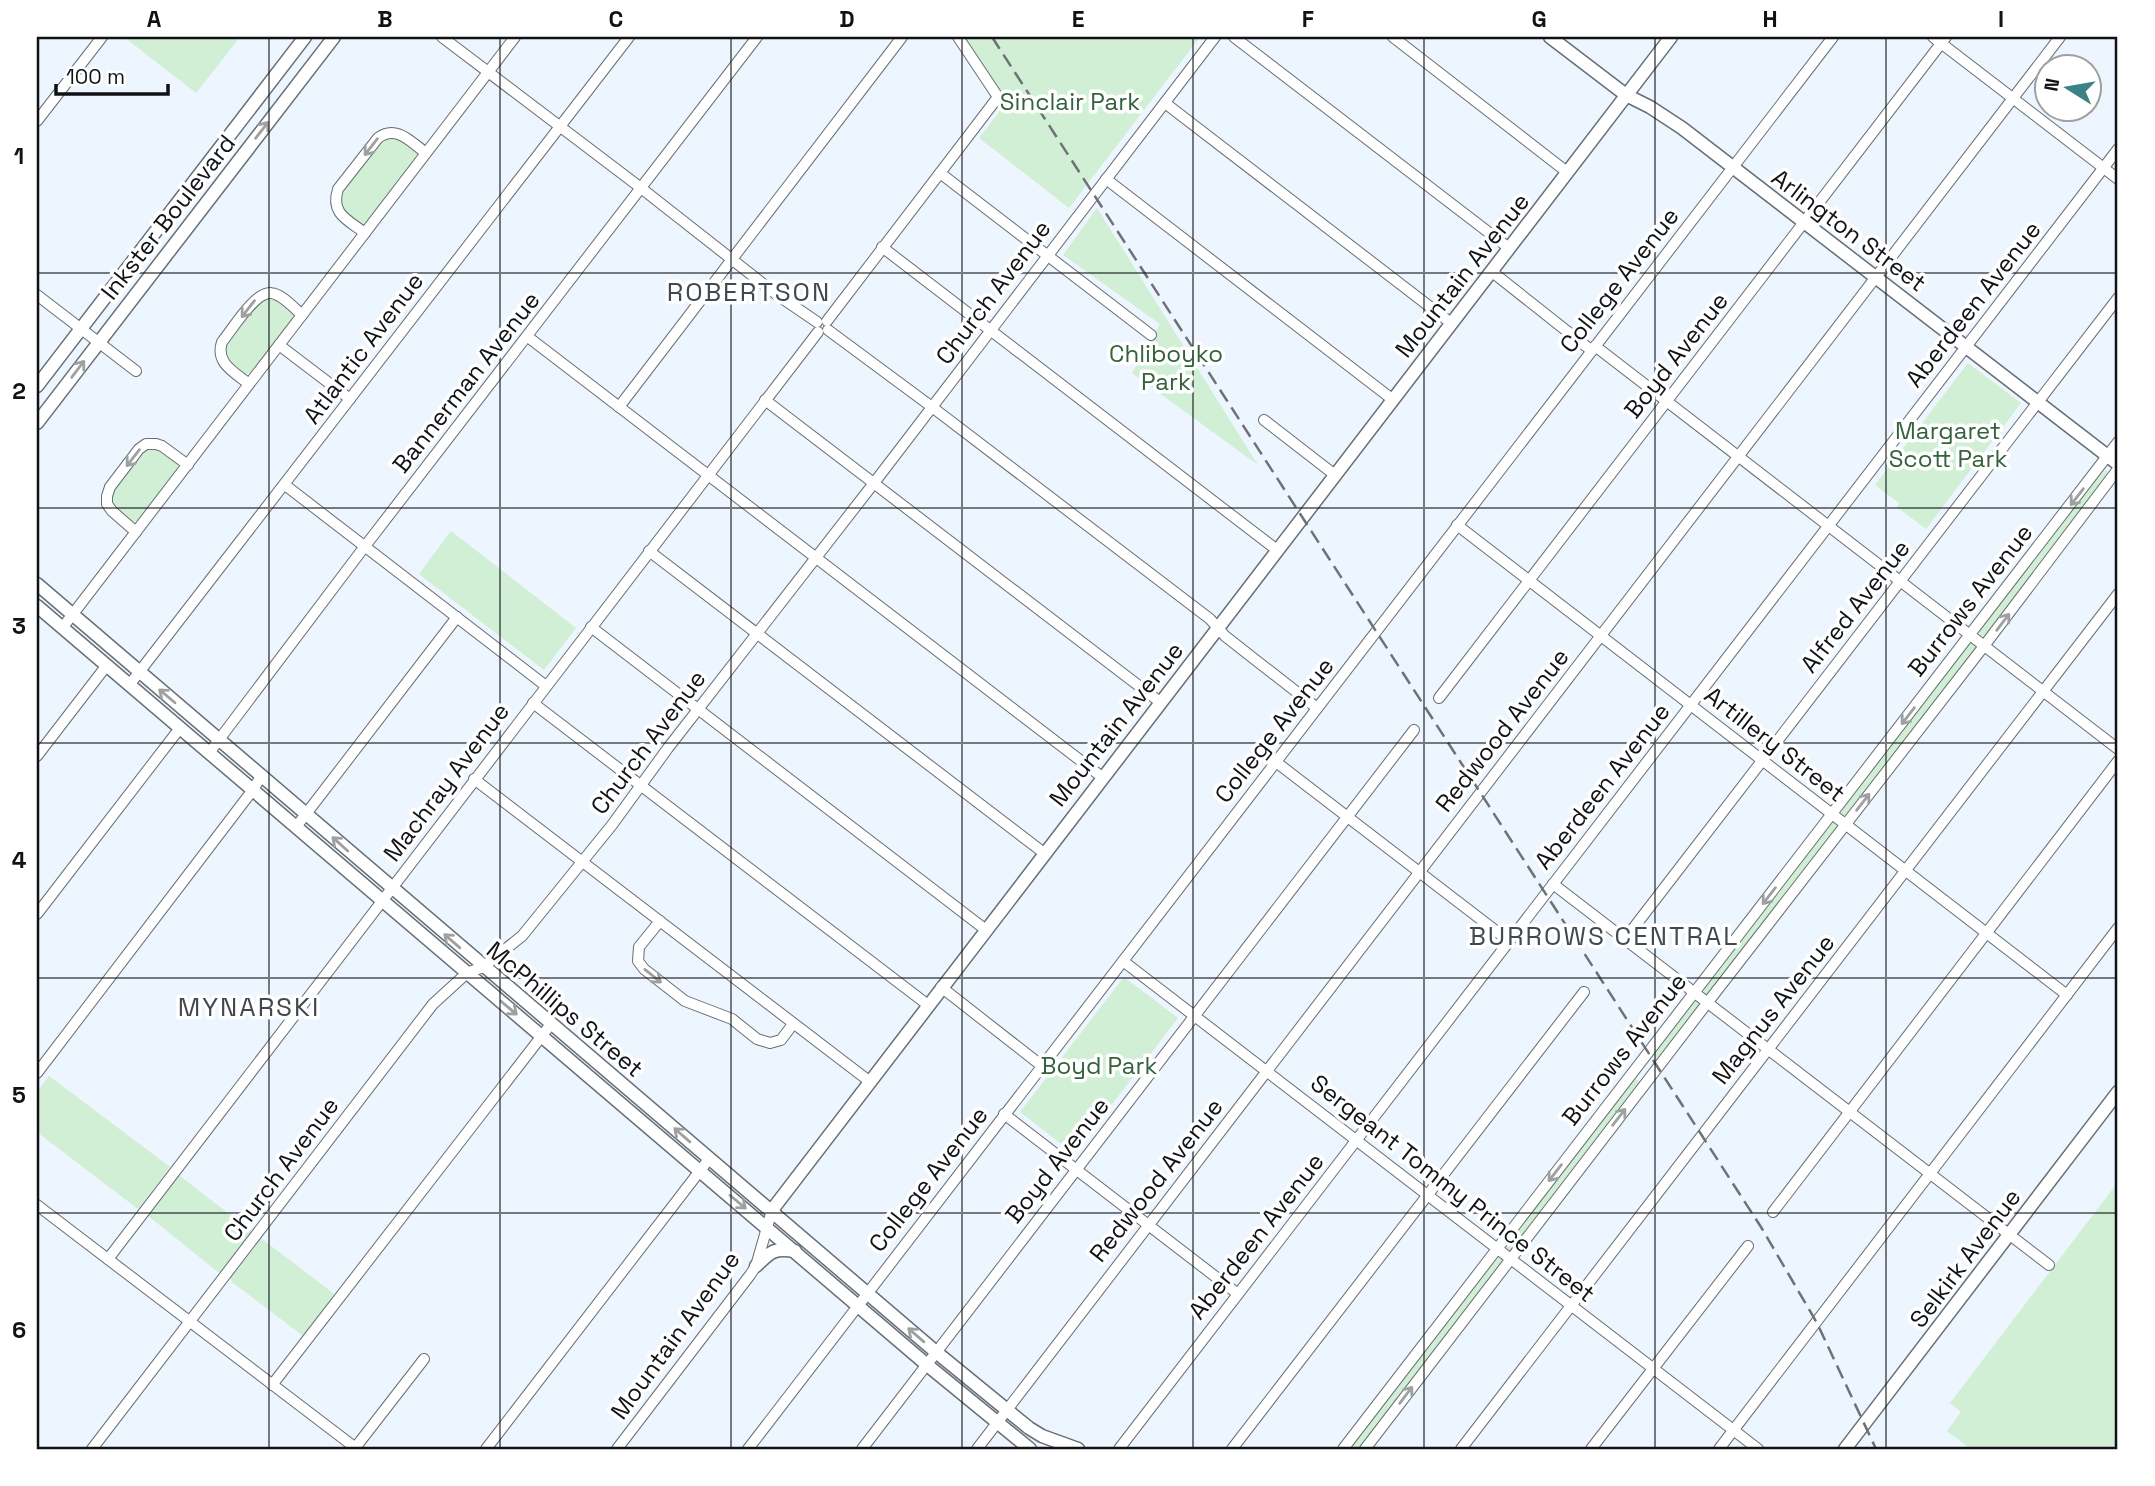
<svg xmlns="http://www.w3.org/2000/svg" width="2155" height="1486" viewBox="0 0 2155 1486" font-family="'Space Grotesk',sans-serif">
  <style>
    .green { fill: #d1efd4 }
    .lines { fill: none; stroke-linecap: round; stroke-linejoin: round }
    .minor-casing { stroke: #676e75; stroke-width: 12 }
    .major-casing { stroke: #676e75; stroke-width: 15 }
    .minor { stroke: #fff; stroke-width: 10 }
    .major { stroke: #fff; stroke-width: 12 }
    .rail { stroke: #6d7277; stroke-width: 2.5; stroke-dasharray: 14 7; stroke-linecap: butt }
    .oneway { stroke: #9fa0a1 }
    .grid { fill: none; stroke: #101215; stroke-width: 2; stroke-opacity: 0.55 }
    .labels { text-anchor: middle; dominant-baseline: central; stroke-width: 7; stroke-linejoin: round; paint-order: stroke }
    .park-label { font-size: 24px; fill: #34623c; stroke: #fff }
    .street-label { font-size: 24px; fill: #101215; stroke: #fff }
    .neighbourhood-label { font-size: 26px; letter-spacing: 2px; fill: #42484f; stroke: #fff }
    .neatline { fill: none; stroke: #101215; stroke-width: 2.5 }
    .grid-label { font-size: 23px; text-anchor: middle; font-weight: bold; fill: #101215 }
  </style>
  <rect width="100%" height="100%" fill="#edf5fe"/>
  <g class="green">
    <polygon points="124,37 240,37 196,93"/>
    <polygon points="964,37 1200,37 1069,208 979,138 1006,103"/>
    <polygon points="387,137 398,137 417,151 418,157 367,222 360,225 343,212 339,195 379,143"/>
    <polygon points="1097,208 1258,465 1132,373 1160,324 1063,255"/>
    <path d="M263,298C276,298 289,304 294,316L252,373L244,375L228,362L224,346Z"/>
    <polygon points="1968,363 2021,403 1926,529 1897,507 1899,503 1875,485"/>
    <polygon points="147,448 158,449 178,463 178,467 139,520 132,522 112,505 111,493 139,454"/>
    <polygon points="2106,470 2108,472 2106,478 1986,635 1980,636 1979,630 2094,481"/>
    <polygon points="451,531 576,628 544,670 419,574"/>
    <polygon points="1973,642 1976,645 1976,649 1847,816 1842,815 1842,809 1969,644"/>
    <polygon points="1835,821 1839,826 1709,995 1704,994 1704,988 1831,823"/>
    <polygon points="1124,977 1178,1018 1074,1154 1020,1112"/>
    <polygon points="1697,1000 1701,1005 1658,1062 1653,1054 1693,1002"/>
    <polygon points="49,1076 170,1167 138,1209 37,1132 37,1092"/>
    <polygon points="1634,1079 1638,1080 1640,1084 1511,1251 1509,1252 1506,1249 1506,1244"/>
    <polygon points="176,1176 180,1176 251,1231 251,1235 222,1272 218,1272 147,1215"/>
    <polygon points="2118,1182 2118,1449 1971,1449 1947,1431 1961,1412 1950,1403"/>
    <polygon points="262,1239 333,1293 335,1296 305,1335 302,1335 232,1282 230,1276 258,1240"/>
    <polygon points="1499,1258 1503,1259 1501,1265 1359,1449 1348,1449 1493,1262"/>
  </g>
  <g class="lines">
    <defs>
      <g id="minor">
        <polyline points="442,37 641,188 776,294 817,322"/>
        <polyline points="1234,37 1509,248"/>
        <polyline points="1393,37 1567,172"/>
        <polyline points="1933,37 2118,179"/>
        <polyline points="1165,103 1451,323"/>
        <polyline points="37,121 102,37"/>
        <polyline points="940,173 1151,335"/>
        <polyline points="1106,179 1392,399"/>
        <path d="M365,233C348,220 330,214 338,189L378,138C396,124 411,142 426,153"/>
        <polyline points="882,247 1277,550"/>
        <polyline points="1491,271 1592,351"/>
        <polyline points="37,295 136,371"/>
        <polyline points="827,321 998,97 958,37"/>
        <polyline points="828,330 932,407 1210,619 1225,636 1317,708"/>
        <polyline points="528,337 1102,777"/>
        <polyline points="279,345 350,399"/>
        <polyline points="1595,346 2118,749"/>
        <path d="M249,384C234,372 215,363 222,342C232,330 255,291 271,293C282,294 294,308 302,315"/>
        <polyline points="765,400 1160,702"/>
        <polyline points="619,407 902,37"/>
        <polyline points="1264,420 1335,475"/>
        <polyline points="285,485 546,686"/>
        <polyline points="1457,525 2067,995"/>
        <polyline points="136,532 112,511 107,504 107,496 110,487 139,449 146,444 156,444 162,446 188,465"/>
        <polyline points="649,551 1044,853"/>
        <polyline points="63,627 515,37"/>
        <polyline points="591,627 986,930"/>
        <polyline points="130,684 629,37"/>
        <polyline points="1439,698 1946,37"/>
        <polyline points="533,703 928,1005"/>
        <polyline points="209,753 359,554 757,37"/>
        <polyline points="37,756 107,665"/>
        <polyline points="1276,762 1509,941"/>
        <polyline points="474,779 869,1081"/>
        <polyline points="296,827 457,617"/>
        <polyline points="1553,884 2049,1265"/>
        <polyline points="37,914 180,728"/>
        <polyline points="660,921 639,947 638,961 644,969 685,1001 732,1019 757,1039 770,1043 781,1040 793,1024"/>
        <polyline points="1625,939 2118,298"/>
        <polyline points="1123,961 1758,1449"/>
        <polyline points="941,987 1042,1066"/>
        <polyline points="37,1073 252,791 262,775"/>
        <polyline points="1004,1114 1238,1294"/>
        <polyline points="37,1205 357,1449"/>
        <polyline points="1773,1212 2118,761"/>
        <polyline points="108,1259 818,332"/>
        <polyline points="272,1385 551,1024"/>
        <polyline points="355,1448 424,1359"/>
        <polyline points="92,1449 433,1004 467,973 483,967 522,936 612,825 668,748 874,483 1215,37"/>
        <polyline points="486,1449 709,1159"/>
        <polyline points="617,1449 750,1275 756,1266 772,1210"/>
        <polyline points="748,1449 1833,37"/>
        <polyline points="862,1449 1414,730"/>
        <polyline points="977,1449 2060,37"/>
        <polyline points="1119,1449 2118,149"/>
        <polyline points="1232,1449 1584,992"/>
        <polyline points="1343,1449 2118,442"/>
        <polyline points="1365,1449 1708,1002 1984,646 2118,469"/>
        <polyline points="1461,1449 2118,594"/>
        <polyline points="1591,1449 1748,1246"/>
        <polyline points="1719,1449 2118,928"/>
      </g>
      <g id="major">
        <polyline points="1550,37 1626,95 1650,107 1682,128 2118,464"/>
        <polyline points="37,386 305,37"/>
        <polyline points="37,423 334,37"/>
        <polyline points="37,584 936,1352 1029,1428 1042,1436 1078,1449"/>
        <polyline points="37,606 926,1364 1030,1449"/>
        <polyline points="772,1210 1671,37"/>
        <path d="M756,1266C771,1251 774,1248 795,1251"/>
        <polyline points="1845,1449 2118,1092"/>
      </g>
    </defs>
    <use href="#minor" class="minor-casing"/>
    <use href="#major" class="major-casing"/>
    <use href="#minor" class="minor"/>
    <use href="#major" class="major"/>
    <polyline class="rail" points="992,37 1761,1227 1817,1323 1876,1449"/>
  </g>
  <defs><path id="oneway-shaft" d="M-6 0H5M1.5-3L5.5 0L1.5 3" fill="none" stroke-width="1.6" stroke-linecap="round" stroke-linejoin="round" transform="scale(1.75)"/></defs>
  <g class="oneway">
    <use href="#oneway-shaft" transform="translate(262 130) rotate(-52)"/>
    <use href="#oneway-shaft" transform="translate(371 147) rotate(128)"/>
    <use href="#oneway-shaft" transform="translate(248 309) rotate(128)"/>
    <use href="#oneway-shaft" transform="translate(78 369) rotate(-53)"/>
    <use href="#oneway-shaft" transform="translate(133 458) rotate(128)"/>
    <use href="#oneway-shaft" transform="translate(2077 497) rotate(128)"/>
    <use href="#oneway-shaft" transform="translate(2003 622) rotate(-53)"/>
    <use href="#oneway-shaft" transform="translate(167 696) rotate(-140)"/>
    <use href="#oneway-shaft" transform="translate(1908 716) rotate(128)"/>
    <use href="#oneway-shaft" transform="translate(1863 802) rotate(-52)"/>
    <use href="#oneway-shaft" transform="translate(340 844) rotate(-138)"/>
    <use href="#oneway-shaft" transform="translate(1769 896) rotate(128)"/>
    <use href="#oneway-shaft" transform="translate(452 941) rotate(-139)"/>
    <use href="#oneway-shaft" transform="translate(653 976) rotate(39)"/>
    <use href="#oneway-shaft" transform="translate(509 1008) rotate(40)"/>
    <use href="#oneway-shaft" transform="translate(1619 1117) rotate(-52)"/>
    <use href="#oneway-shaft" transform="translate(682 1135) rotate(-139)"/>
    <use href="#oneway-shaft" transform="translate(1555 1173) rotate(128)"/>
    <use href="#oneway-shaft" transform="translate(738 1202) rotate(40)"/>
    <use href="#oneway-shaft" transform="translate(916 1335) rotate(-139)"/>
    <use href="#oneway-shaft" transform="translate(1406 1395) rotate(-53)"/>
  </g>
  <path class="grid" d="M269,37V1449M500,37V1449M731,37V1449M962,37V1449M1193,37V1449M1424,37V1449M1655,37V1449M1886,37V1449M37,273H2118M37,508H2118M37,743H2118M37,978H2118M37,1213H2118"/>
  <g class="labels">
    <g class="park-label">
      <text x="1070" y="101">Sinclair Park</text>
      <text x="1166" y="353">Chliboyko<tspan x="1166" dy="28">Park</tspan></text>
      <text x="1948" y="430">Margaret<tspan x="1948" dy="28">Scott Park</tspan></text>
      <text x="1099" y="1065">Boyd Park</text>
    </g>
    <g class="street-label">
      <text transform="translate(168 217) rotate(-52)">Inkster Boulevard</text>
      <text transform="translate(1849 230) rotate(37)">Arlington Street</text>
      <text transform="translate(1462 275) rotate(-52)">Mountain Avenue</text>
      <text transform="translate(1619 280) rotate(-52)">College Avenue</text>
      <text transform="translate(993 292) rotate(-53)">Church Avenue</text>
      <text transform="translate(1973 304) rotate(-52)">Aberdeen Avenue</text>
      <text transform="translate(363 348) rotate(-53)">Atlantic Avenue</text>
      <text transform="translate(1676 355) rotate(-52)">Boyd Avenue</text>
      <text transform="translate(466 382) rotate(-52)">Bannerman Avenue</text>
      <text transform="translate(1970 600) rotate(-52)">Burrows Avenue</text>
      <text transform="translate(1855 606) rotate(-52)">Alfred Avenue</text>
      <text transform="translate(1116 724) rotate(-52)">Mountain Avenue</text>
      <text transform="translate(1274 730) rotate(-52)">College Avenue</text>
      <text transform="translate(1502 730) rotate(-52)">Redwood Avenue</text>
      <text transform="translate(648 742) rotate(-53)">Church Avenue</text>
      <text transform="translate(1775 744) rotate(38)">Artillery Street</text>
      <text transform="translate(446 782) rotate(-53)">Machray Avenue</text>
      <text transform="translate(1602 786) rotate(-52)">Aberdeen Avenue</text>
      <text transform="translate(565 1009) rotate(40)">McPhillips Street</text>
      <text transform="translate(1773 1009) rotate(-52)">Magnus Avenue</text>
      <text transform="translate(1624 1049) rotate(-52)">Burrows Avenue</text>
      <text transform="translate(1057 1160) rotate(-52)">Boyd Avenue</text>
      <text transform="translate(281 1169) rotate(-53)">Church Avenue</text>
      <text transform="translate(928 1179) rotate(-52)">College Avenue</text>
      <text transform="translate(1156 1180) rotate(-52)">Redwood Avenue</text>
      <text transform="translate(1453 1188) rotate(38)">Sergeant Tommy Prince Street</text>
      <text transform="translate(1256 1236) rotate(-52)">Aberdeen Avenue</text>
      <text transform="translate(1965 1258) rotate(-53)">Selkirk Avenue</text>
      <text transform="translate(675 1335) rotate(-54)">Mountain Avenue</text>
    </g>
    <g class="neighbourhood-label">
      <text x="749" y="292">ROBERTSON</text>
      <text x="1604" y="936">BURROWS CENTRAL</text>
      <text x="249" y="1007">MYNARSKI</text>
    </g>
  </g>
  <rect width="2155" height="1486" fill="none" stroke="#ffffff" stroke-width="77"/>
  <g transform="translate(2068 88) rotate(281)"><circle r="33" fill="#ffffff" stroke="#9fa0a1" stroke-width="2"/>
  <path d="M0-5L12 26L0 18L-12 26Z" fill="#3a8284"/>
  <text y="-10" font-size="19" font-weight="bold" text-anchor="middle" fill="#101215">N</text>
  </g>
  <path d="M56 84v10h112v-10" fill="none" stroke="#101215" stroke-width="3.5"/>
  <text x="66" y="84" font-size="21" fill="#101215" stroke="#ffffff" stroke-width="5" paint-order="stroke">100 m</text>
  <rect x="38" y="38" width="2078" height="1410" class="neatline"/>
  <g class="grid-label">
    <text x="154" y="27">A</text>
    <text x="385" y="27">B</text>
    <text x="616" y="27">C</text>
    <text x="847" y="27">D</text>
    <text x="1078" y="27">E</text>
    <text x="1308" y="27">F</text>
    <text x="1539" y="27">G</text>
    <text x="1770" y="27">H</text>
    <text x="2001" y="27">I</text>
    <text x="19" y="164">1</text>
    <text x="19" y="399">2</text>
    <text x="19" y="634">3</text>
    <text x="19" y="868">4</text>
    <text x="19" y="1103">5</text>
    <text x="19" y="1338">6</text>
  </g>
</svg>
